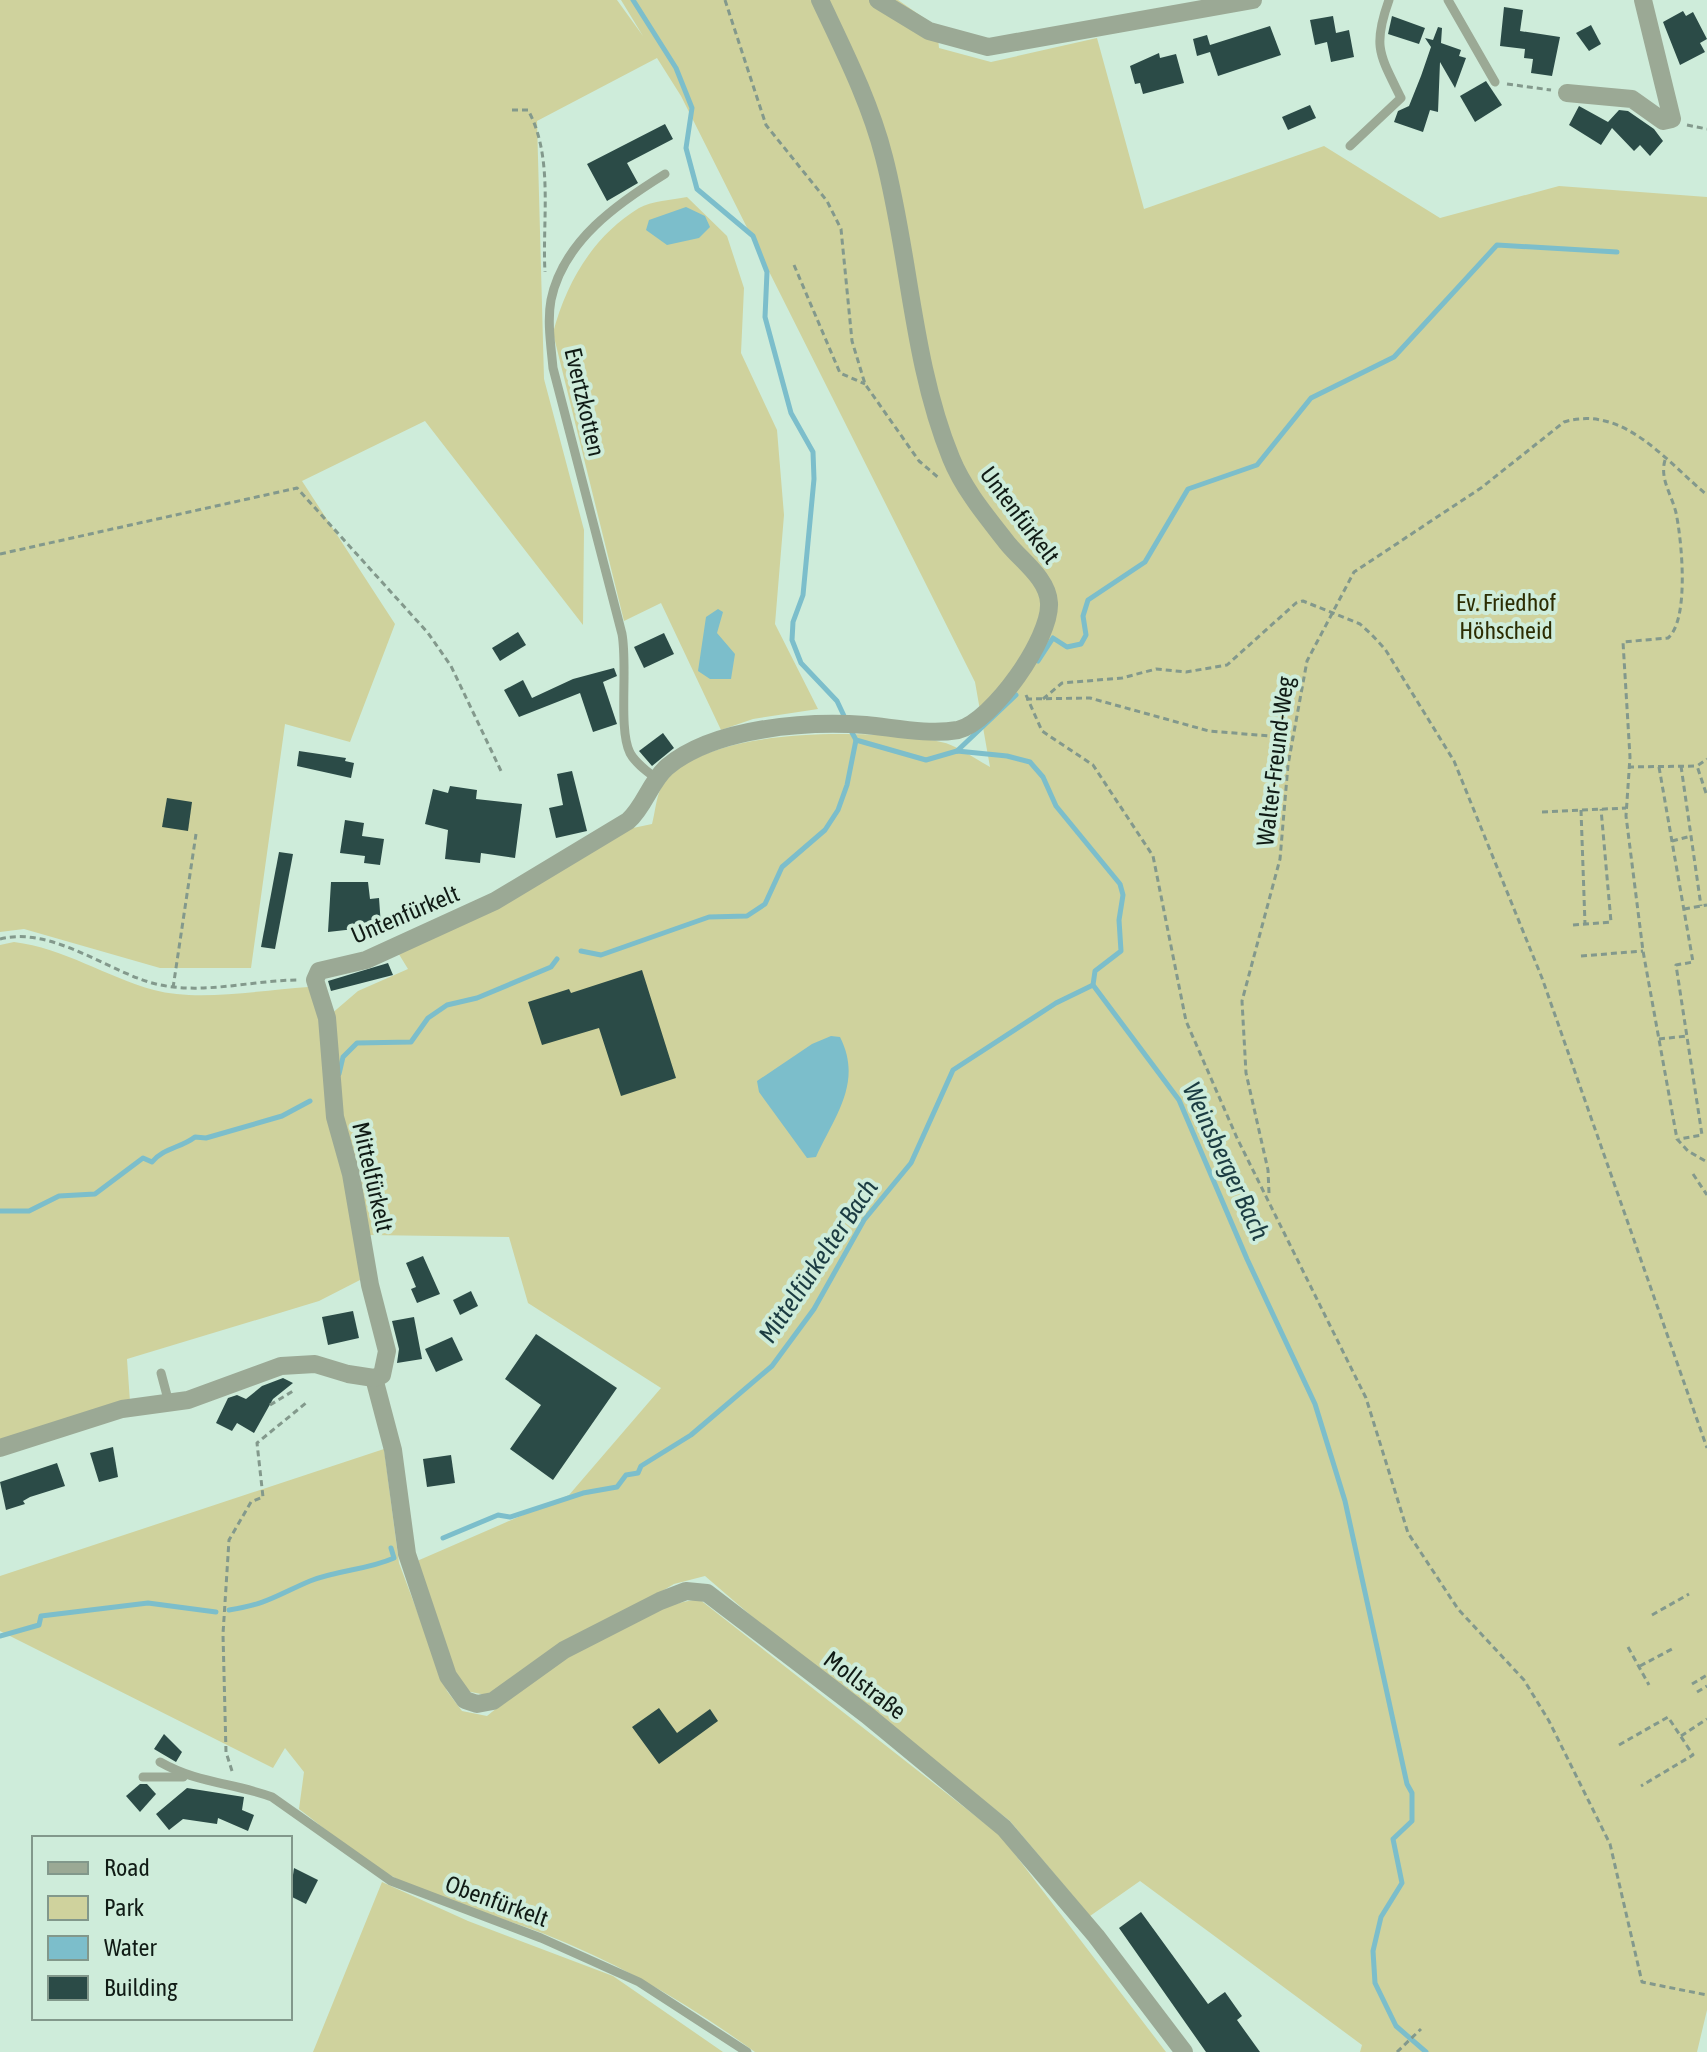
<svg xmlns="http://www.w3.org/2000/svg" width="1707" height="2052" viewBox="0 0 1707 2052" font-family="'Asap Condensed',sans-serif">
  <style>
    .green { fill: #cfd29d }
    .water { fill: #7cbecb }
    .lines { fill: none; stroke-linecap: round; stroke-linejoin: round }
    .stream { stroke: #7cbecb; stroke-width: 5 }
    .building { fill: #2b4b47 }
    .path { stroke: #83998c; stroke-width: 3; stroke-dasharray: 6 4; stroke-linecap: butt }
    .service { stroke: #9ba995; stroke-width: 9 }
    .minor { stroke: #9ba995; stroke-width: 18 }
    .labels { text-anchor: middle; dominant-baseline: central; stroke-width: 8; stroke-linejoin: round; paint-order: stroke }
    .street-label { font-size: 24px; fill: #101b15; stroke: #ceecda }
    .park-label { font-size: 24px; fill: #2c2c02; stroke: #ceecda }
    .water-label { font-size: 26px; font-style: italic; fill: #1b3c42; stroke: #ceecda }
  </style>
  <rect width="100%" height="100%" fill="#ceecda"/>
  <g class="green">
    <path d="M0,0H617L643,36L621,0H898L937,27L939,48L991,62L1097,38L1144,209L1324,146L1440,218L1559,186L1707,197V2010L1697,2052H1360L1362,2045L1140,1881L1090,1916L1010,1821L777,1638L705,1576L674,1584L486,1695L461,1690L417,1561L569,1495L661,1388L528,1303L509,1237L368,1235L337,1104L330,1015L358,991L408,969L397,951L633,828L652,824C655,813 656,798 661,788C698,723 877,730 941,742C957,745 975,759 990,767L975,682L681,96L657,58L537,121L544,379L584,530L583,625L425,421L302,481L395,624L350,742L285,724L251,968H160L24,929L0,932Z"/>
    <path d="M687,197L727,236L744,288L741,353L777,430L784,515L775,624L818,709L753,719L721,730L661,603L624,621L553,333C566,283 593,236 639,208C651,201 672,200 687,197Z"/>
    <path d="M14,942C64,948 106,977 154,990C198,1002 262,990 308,987L319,1013L355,1213L360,1280L319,1301L127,1359L130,1402L0,1440V945Z"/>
    <path d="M384,1449L399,1563L447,1691L462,1711L487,1716C550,1666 618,1612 699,1599L1001,1836L1166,2052H755C689,2004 619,1963 542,1933C490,1913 432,1901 383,1871C354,1854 327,1830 299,1809L304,1772L285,1748L273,1768L0,1631V1576Z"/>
    <polygon points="382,1882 468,1921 613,1976 723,2052 313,2052"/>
  </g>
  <g class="water">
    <polygon points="686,207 705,216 710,227 699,238 667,245 646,230 649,220"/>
    <polygon points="718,609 723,612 717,633 735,654 731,679 710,679 698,671 706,617"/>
    <path d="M831,1036L840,1037C863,1082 835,1116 816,1157L807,1158L759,1092L757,1081L812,1044Z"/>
  </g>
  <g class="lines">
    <g class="stream">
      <polyline points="633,0 676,68 692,108 686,148 697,189 753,236 767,272 765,317 791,413 813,452 814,479 803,595 793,622 792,640 801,663 837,701 845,718"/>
      <polyline points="1038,661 1053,638 1067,647 1081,644 1086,635 1083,616 1088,600 1145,562 1188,489 1257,465 1311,398 1394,357 1497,245 1617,252"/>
      <polyline points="849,727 856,740 926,760 957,751 1007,756 1030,762 1043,777 1056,806 1120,884 1123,895 1119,920 1121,951 1095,971 1093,985 1179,1100 1247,1259 1315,1404 1345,1501 1407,1784 1412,1793 1412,1821 1393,1839 1402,1883 1381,1917 1373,1951 1375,1983 1396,2026 1426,2052"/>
      <polyline points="957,751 1016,695"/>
      <polyline points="581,951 601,955 709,917 747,916 765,904 782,867 825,830 838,810 847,785 856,740"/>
      <polyline points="339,1074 343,1057 357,1043 411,1042 428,1018 447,1005 477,998 551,967 557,959"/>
      <path d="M0,1211H29L59,1196L95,1194L143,1158L152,1162C163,1148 181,1148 195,1137L206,1138L282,1116L310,1101"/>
      <polyline points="443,1538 498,1515 510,1517 583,1493 617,1487 626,1475 638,1473 641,1466 691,1435 772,1366 814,1309 864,1220 911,1163 953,1070 1056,1003 1093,985"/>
      <path d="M229,1610C268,1604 277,1595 310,1581C338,1570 367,1570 394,1558L391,1548"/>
      <polyline points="0,1636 39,1625 41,1616 148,1603 216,1612"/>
    </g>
  </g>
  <g class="building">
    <polygon points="1504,7 1523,10 1520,31 1560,37 1552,76 1531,73 1533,59 1524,58 1525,49 1500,46"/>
    <polygon points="1683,11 1686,16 1693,12 1707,39 1700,43 1705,52 1680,65 1663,22"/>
    <polygon points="1333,16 1336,33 1349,30 1354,57 1331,62 1327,42 1315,45 1310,20"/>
    <polygon points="1392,16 1425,28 1419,44 1388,34"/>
    <polygon points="1591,25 1601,44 1589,51 1576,33"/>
    <polygon points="1270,26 1281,55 1218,76 1210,52 1197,56 1193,39 1207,35 1210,45"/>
    <polygon points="1438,27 1442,28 1441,43 1461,50 1459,56 1466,58 1455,88 1440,62 1438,112 1430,110 1423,132 1394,122 1398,111 1409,106 1421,76 1431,47 1425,38 1433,40"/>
    <polygon points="1159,53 1160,58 1176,54 1184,83 1143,94 1140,83 1135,84 1130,66"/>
    <polygon points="1486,81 1502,105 1475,122 1460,96"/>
    <polygon points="1310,105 1316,118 1288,130 1282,117"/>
    <polygon points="1579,106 1608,122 1619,110 1628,111 1654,129 1663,141 1650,156 1640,145 1634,151 1612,128 1601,145 1569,125"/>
    <polygon points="665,124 673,139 627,163 638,183 607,201 587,164"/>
    <polygon points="518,632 526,645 500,661 492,648"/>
    <polygon points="664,633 674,654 644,668 634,647"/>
    <polygon points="614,668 617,676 603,682 617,724 593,732 580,693 519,717 504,690 523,680 532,698 573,679"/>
    <polygon points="663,733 674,748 652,766 639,751"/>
    <polygon points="299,751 346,758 345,761 354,763 351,778 297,766"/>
    <polygon points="572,771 587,831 556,838 549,808 563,805 557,774"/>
    <polygon points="450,786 477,790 476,799 522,804 515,858 481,853 480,863 445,859 448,830 425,824 433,789 448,793"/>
    <polygon points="167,798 192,802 188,831 162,827"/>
    <polygon points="345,820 364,823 362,836 384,839 380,865 364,863 365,856 340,853"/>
    <polygon points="279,852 293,854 275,949 261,947"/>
    <polygon points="331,882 368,882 370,899 379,898 381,926 328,932"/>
    <polygon points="388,963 393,975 331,991 328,981"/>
    <polygon points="642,970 676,1078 621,1096 599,1028 542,1045 528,1002 569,989 571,993"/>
    <polygon points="423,1256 440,1294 417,1303 411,1289 416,1287 406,1263"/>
    <polygon points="471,1291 478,1306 460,1315 453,1300"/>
    <polygon points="353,1311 359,1338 328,1345 322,1317"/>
    <polygon points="414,1317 422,1359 397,1363 399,1349 392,1321"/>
    <polygon points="536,1334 617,1388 553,1480 510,1449 541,1405 505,1379"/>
    <polygon points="452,1337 463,1360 436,1372 425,1349"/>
    <polygon points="283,1378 293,1383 273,1399 254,1433 237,1423 232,1431 216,1423 228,1398 237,1395 246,1399 262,1386"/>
    <polygon points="113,1447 118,1477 99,1482 90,1453"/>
    <polygon points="451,1455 455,1483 427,1487 423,1459"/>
    <polygon points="57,1463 65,1486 30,1497 23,1501 25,1504 6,1510 0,1482"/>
    <polygon points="659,1708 677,1733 710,1709 718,1721 659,1764 632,1727"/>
    <polygon points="164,1734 182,1752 176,1762 154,1749"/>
    <polygon points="140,1784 147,1784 156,1794 140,1812 126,1796"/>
    <polygon points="187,1788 244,1797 242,1810 254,1815 248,1831 218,1818 217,1824 183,1819 169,1830 156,1814"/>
    <polygon points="294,1868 318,1880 306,1904 290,1896"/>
    <polygon points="1141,1912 1208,2004 1225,1992 1242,2016 1237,2020 1260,2052 1206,2052 1119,1928"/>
  </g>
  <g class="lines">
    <g class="path">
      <polyline points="725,0 766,125 827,201 841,229 852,341 865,384 919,461 940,479"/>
      <polyline points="1507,84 1551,90"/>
      <path d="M512,110H528C554,157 542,221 545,272"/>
      <polyline points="1687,125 1707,129"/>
      <polyline points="794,265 840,373 865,384"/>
      <path d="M1665,460C1659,481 1674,497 1677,518C1682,545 1689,620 1668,638L1623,642L1630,757L1626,816L1643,951L1677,1139L1688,1151L1707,1162"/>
      <polyline points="0,554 297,488 428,633 451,666 502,773"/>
      <polyline points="1026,695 1042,731 1093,765 1153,856 1186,1021 1237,1138 1366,1398 1408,1533 1458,1609 1524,1680 1549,1721 1610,1844 1642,1982 1707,1995"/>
      <polyline points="1026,699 1090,698 1209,731 1293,738"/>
      <polyline points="1043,699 1062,683 1122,678 1156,669 1186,672 1227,665 1296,603 1303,601 1360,624 1372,635 1385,649 1454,761 1542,978 1707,1448"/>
      <polyline points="1681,766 1701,906"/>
      <polyline points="1628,767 1697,766"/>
      <polyline points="1659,767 1693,962 1676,965 1702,1135 1679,1139"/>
      <polyline points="1706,793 1697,766 1707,759"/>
      <polyline points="1581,810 1585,924"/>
      <polyline points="1542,812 1626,808"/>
      <polyline points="1672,841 1691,836"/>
      <polyline points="1684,909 1707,905"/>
      <polyline points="1573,925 1611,922 1601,809"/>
      <path d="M0,939C46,927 97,963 140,979C192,999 246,980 299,980"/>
      <polyline points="1581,956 1643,951"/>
      <polyline points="173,988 196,834"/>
      <polyline points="1659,1039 1687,1036"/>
      <polyline points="1693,1174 1707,1195"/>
      <path d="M1269,1193L1268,1170L1246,1073L1242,1001L1280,859L1288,765L1307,661L1354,572L1481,488L1564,422C1623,404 1666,461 1707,495"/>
      <polyline points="270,1405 293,1391"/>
      <polyline points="1652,1615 1689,1594"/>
      <polyline points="1628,1647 1649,1685"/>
      <polyline points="1640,1666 1672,1649"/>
      <polyline points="1692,1684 1707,1675"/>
      <polyline points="1697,1692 1707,1686"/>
      <polyline points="1681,1736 1707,1719"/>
      <polyline points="1619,1745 1668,1717 1693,1755 1641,1786"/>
      <polyline points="232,1771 226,1752 223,1634 229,1540 251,1502 263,1497 257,1443 306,1403"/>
      <polyline points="1397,2052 1421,2029"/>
    </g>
    <g class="service">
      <polyline points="1448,0 1495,82"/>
      <path d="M1350,146L1401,98C1380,55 1372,47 1389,0"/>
      <path d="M657,779C648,772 636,764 630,753C618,729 628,667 622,634L553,368C551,346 547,321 551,300C563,241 618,203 665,174"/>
      <polyline points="161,1373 169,1403"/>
      <path d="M160,1762C199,1784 231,1782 272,1797L391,1881L541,1938L639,1982L747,2052"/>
      <polyline points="143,1777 183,1777"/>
    </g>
    <g class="minor">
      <polyline points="878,0 929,31 988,47 1253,0"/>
      <polyline points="1567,93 1632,99 1663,121 1672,119 1643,0"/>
      <polyline points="374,1378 393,1450 407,1554 448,1676 465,1700 477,1704 493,1701 564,1650 660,1601 686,1591 707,1593 867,1715 1004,1828 1096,1936 1184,2052"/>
      <path d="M0,1448L122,1409L188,1400L281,1366L315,1364L348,1374L374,1378L382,1375L387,1351L370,1285L351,1174L335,1117L327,1018L315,980L319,971L366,960L495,901L628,821C645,806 650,782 667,767C715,727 807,721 866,725C896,728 928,735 958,730C993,721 1051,638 1049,603C1048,579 1022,561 1008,544C987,517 964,490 951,458C912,362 910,257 884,157C870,102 844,51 820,0"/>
    </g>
  </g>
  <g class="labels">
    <g class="street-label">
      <text transform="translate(585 402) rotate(77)">Evertzkotten</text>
      <text transform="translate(1020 515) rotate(53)">Untenfürkelt</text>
      <text transform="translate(1275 761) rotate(-83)">Walter-Freund-Weg</text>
      <text transform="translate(405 914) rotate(-23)">Untenfürkelt</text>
      <text transform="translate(373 1177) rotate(77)">Mittelfürkelt</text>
      <text transform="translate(865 1685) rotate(37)">Mollstraße</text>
      <text transform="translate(497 1901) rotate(20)">Obenfürkelt</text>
    </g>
    <g class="park-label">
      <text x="1506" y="602">Ev. Friedhof<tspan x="1506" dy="28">Höhscheid</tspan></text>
    </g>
    <g class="water-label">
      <text transform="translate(1226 1161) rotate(65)">Weinsberger Bach</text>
      <text transform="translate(818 1261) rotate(-56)">Mittelfürkelter Bach</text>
    </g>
  </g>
  <rect x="32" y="1836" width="260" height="184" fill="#ceecda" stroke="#82988b" stroke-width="2"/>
  <rect x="48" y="1862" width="40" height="12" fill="#9ba995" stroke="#82988b" stroke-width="2"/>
  <text x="104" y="1876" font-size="24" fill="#101b15">Road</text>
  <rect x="48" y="1896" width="40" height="24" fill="#cfd29d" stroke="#82988b" stroke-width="2"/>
  <text x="104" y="1916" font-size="24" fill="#101b15">Park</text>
  <rect x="48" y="1936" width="40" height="24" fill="#7cbecb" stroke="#82988b" stroke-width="2"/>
  <text x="104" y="1956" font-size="24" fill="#101b15">Water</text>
  <rect x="48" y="1976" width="40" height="24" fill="#2b4b47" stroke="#82988b" stroke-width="2"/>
  <text x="104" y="1996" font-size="24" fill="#101b15">Building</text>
</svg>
